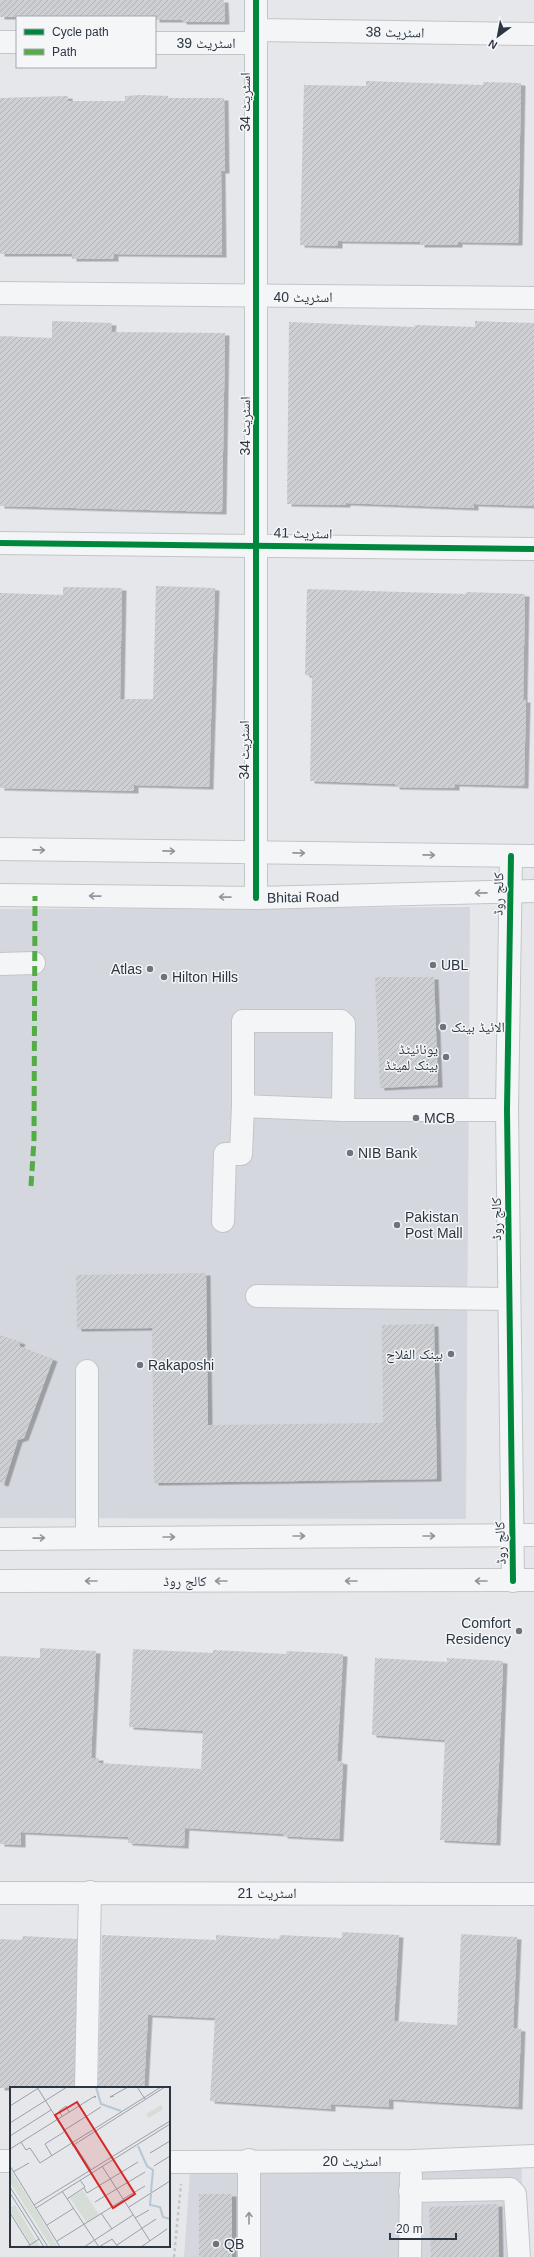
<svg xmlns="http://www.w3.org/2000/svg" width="534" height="2257" viewBox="0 0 534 2257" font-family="Arial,'Noto Naskh Arabic',sans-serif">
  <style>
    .built { fill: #d4d7dd }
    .building { fill: url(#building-hatch); filter: url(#shadow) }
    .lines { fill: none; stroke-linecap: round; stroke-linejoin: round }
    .minor-casing { stroke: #c3c5c8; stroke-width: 24 }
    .path { stroke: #c3c6c8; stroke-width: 2.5; stroke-dasharray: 3 3; stroke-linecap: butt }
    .minor { stroke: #f4f5f6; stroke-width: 22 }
    .quiet { stroke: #54ac47; stroke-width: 5; stroke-dasharray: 10 5; stroke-linecap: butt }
    .cycleway-casing { stroke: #f4f6f8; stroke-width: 8 }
    .cycleway { stroke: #00873e; stroke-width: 6 }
    .oneway { stroke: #90969c }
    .poi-dot { fill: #6d747d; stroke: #f4f6f8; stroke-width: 1.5 }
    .labels { text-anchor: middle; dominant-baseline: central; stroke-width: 3; stroke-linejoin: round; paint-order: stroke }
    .street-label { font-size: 14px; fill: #2c3643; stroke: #f4f6f8 }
    .poi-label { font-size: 14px; fill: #2c3643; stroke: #f4f6f8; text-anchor: start }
    .inset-river { fill: none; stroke: #b5c6d4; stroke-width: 2 }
    .inset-road { fill: none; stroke: #9ba0a7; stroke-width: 1 }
    .view { fill: #d62828; fill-opacity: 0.15; stroke: #d62828; stroke-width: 2 }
    .inset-edge { fill: none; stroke: #2c3643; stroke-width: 2 }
  </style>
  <defs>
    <pattern id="building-hatch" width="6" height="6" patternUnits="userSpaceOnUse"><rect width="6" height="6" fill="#cdcfd2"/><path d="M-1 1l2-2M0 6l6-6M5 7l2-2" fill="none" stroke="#b0b2b6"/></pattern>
    <filter id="shadow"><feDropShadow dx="4.5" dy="2.5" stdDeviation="0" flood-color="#0004"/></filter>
  </defs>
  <rect width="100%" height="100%" fill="#e5e7ea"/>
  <g class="built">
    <polygon points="470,907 466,1519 0,1518 0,909"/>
    <polygon points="522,2156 521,2257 184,2257 191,2158"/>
  </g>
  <g class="building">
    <polygon points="0,0 224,0 225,22 182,22 182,20 155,20 155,17 0,17"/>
    <polygon points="366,81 483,85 483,82 521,83 518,243 458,242 458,245 420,245 420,242 338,241 338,246 300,245 304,85 366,86"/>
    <polygon points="140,95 168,96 168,98 224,98 225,171 221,171 222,255 114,254 114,259 72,259 72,254 0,254 0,98 68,96 68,101 125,101 125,96"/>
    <polygon points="52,321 112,323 111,332 225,333 222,512 0,506 0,336 52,338"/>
    <polygon points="475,321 534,323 534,506 474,504 474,508 346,503 346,505 287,504 289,322 414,327 415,325 475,327"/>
    <polygon points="156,586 215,588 209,787 134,785 134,791 0,788 0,593 63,595 63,587 122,588 120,699 153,699"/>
    <polygon points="307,589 466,594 466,592 525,594 523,700 526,700 524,786 455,784 455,788 395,787 395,784 310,781 312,676 305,675"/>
    <polygon points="375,977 434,977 438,1085 380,1088"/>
    <polygon points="206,1273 208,1425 383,1423 382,1325 434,1324 437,1479 154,1483 152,1328 77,1329 76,1275"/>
    <polygon points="0,1335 21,1342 19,1346 53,1359 24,1438 18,1440 4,1484 0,1483"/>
    <polygon points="40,1648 96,1651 91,1758 99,1758 99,1763 201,1769 203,1731 129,1727 133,1649 213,1653 213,1650 286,1654 287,1651 343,1654 337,1761 343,1762 339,1839 283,1836 283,1834 185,1828 184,1846 128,1843 128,1837 21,1832 21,1845 0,1844 0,1656 40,1658"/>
    <polygon points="375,1658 447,1662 447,1658 503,1661 496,1843 440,1840 445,1740 372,1735"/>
    <polygon points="342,1932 399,1935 394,2021 457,2025 461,1934 517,1937 513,2028 521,2029 518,2107 389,2099 389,2107 331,2104 331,2109 210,2101 215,2018 151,2015 148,2015 144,2088 98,2088 102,1935 216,1940 216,1935 279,1939 280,1935 342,1938"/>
    <polygon points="23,1936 77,1939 74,2088 0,2088 0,1939 22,1940"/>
    <rect x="199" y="2194" width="33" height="63"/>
    <polygon points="498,2204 499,2257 431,2257 429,2207"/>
  </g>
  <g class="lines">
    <defs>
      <g id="minor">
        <polyline points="257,30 534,34"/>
        <polyline points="0,42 17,42"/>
        <polyline points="155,43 256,43"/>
        <polyline points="0,293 534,298"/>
        <polyline points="0,543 534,549"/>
        <polyline points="0,849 534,856"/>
        <polyline points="511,856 507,1110 513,1581"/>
        <polyline points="0,895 256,898 534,891"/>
        <polyline points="256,898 256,0"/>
        <polyline points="0,964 34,963"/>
        <polyline points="343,1110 344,1024 341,1021 243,1021 243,1106 343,1110 507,1110"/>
        <polyline points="223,1221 225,1154 241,1154 243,1106"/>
        <polyline points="257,1296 509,1299"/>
        <polyline points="87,1538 87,1371"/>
        <polyline points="0,1539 534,1535"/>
        <polyline points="0,1581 534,1580"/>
        <polyline points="0,1893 534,1894"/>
        <polyline points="86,2088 90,1892"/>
        <polyline points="0,2161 11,2161"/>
        <polyline points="169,2162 413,2161 534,2156"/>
        <polyline points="410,2191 510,2189 515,2194 519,2257"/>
        <polyline points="249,2257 249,2160"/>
        <polyline points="410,2257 411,2176"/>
      </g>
    </defs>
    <use href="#minor" class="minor-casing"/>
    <polyline class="path" points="174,2257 181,2184"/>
    <use href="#minor" class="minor"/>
    <polyline class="quiet" points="31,1186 34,1140 35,896"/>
    <defs>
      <g id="cycleway">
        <polyline points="0,543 534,549"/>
        <polyline points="511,856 507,1110 513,1581"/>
        <polyline points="256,898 256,0"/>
      </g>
    </defs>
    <use href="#cycleway" class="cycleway-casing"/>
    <use href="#cycleway" class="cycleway"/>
  </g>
  <defs><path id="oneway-shaft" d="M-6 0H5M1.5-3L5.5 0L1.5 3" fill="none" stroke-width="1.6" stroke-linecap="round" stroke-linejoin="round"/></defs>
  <g class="oneway">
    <use href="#oneway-shaft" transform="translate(39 850) rotate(1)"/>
    <use href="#oneway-shaft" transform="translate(169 851) rotate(1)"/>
    <use href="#oneway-shaft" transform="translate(299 853) rotate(1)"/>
    <use href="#oneway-shaft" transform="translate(429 855) rotate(1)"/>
    <use href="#oneway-shaft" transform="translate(481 893) rotate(179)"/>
    <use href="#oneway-shaft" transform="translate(95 896) rotate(-179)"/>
    <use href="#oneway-shaft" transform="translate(225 897) rotate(-179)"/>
    <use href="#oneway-shaft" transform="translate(299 1536)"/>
    <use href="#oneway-shaft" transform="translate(429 1536)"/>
    <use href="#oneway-shaft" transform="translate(169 1537)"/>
    <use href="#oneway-shaft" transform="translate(39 1538) rotate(-1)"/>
    <use href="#oneway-shaft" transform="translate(91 1581) rotate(180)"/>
    <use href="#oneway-shaft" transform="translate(221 1581) rotate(180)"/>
    <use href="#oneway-shaft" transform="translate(351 1581) rotate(180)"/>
    <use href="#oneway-shaft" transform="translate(481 1581) rotate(180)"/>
    <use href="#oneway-shaft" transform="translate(249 2218) rotate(-90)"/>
  </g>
  <g class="poi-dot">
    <circle cx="433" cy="965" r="4"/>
    <circle cx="150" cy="969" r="4"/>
    <circle cx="164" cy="977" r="4"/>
    <circle cx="443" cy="1027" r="4"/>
    <circle cx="446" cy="1057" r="4"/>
    <circle cx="416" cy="1118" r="4"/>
    <circle cx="350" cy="1153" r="4"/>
    <circle cx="397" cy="1225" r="4"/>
    <circle cx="451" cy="1354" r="4"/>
    <circle cx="140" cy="1365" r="4"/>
    <circle cx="519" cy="1631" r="4"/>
    <circle cx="216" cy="2244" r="4"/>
  </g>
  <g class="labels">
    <g class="street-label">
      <text transform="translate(395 32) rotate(1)">اسٹریٹ 38</text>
      <text x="206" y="43">اسٹریٹ 39</text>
      <text transform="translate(245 102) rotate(-90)">اسٹریٹ 34</text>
      <text x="303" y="297">اسٹریٹ 40</text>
      <text transform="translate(245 426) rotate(-90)">اسٹریٹ 34</text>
      <text transform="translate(303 533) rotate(1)">اسٹریٹ 41</text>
      <text transform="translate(244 750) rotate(-90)">اسٹریٹ 34</text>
      <text transform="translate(498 894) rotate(-89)">کالج روڈ</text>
      <text transform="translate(303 897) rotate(-1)">Bhitai Road</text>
      <text transform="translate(496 1219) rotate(-90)">کالج روڈ</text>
      <text transform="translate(500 1543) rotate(-92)">کالج روڈ</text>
      <text x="185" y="1581">کالج روڈ</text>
      <text x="267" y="1893">اسٹریٹ 21</text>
      <text x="352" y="2161">اسٹریٹ 20</text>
    </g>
    <g class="poi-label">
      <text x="441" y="965">UBL</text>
      <text x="142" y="969" text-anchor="end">Atlas</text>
      <text x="172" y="977">Hilton Hills</text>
      <text x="451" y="1027">الائیڈ بینک</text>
      <text x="438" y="1049" text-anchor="end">یونائیٹڈ<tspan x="438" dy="16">بینک لمیٹڈ</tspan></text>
      <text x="424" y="1118">MCB</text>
      <text x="358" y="1153">NIB Bank</text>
      <text x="405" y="1217">Pakistan<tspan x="405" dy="16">Post Mall</tspan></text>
      <text x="443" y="1354" text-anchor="end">بینک الفلاح</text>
      <text x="148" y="1365">Rakaposhi</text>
      <text x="511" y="1623" text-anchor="end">Comfort<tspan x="511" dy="16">Residency</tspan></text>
      <text x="224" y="2244">QB</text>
    </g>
  </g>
  <g transform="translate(10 2087)">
    <rect width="160" height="160" fill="#e5e7ea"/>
    <path d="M151,18L153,22L139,31L136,27ZM0,82L24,120L48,160H41L0,95ZM73,103L89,128L77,136L60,111ZM5,118L30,160H23L0,124V121Z" fill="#d6ddd6"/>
    <path class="inset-river" d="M86,0L91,17L111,24M128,59L137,79L143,83L141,105M141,107L140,118L150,120L153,130L160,132"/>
    <path class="inset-road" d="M27,0L80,85M127,0L135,12M104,9L100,10L118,0M0,19L30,0M52,29L49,24L56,19L59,25M0,36L57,0M53,44L91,20M0,49L41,23M11,55L16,63L20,61L30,76L151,0M64,57L81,83M62,59L155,0M0,62L85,9L86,10H84M140,66L160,54M42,69L35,57L54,45M0,79L50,160M92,79L140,154M144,79L160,69M3,85L19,76M0,100L38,160M74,101L77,106L128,75M52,104L89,160M0,106L34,160M57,112L75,100L70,93M113,112L135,99M85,115L135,85M24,118L160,34M119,120L160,94M26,121L160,37M0,126L20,158M91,126L102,142M125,131L139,123M37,138L64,121M47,154L113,113M107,158L146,132M17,160L29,152M74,160L123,128M89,160L102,152L108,160M131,160L157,142"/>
    <path class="view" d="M67,15L125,107L103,121L45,28Z"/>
    <rect width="160" height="160" class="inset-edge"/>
  </g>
  <rect x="16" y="16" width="140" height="52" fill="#f4f6f8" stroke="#a4a9b0"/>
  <rect x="24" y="29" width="20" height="6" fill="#00873e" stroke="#a4a9b0"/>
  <text x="52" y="36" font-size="12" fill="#2c3643">Cycle path</text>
  <rect x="24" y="49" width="20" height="6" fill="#54ac47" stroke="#a4a9b0"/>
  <text x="52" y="56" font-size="12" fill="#2c3643">Path</text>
  <g transform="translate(498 36) rotate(212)" stroke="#f4f6f8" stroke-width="3" paint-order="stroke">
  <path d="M0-3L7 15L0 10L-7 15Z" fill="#2c3643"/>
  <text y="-6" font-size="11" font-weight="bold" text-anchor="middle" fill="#2c3643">N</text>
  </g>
  <path d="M390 2233v6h66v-6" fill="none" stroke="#2c3643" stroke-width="2"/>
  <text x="396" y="2233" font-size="12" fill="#2c3643" stroke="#f4f6f8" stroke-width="3" paint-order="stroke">20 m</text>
</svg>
